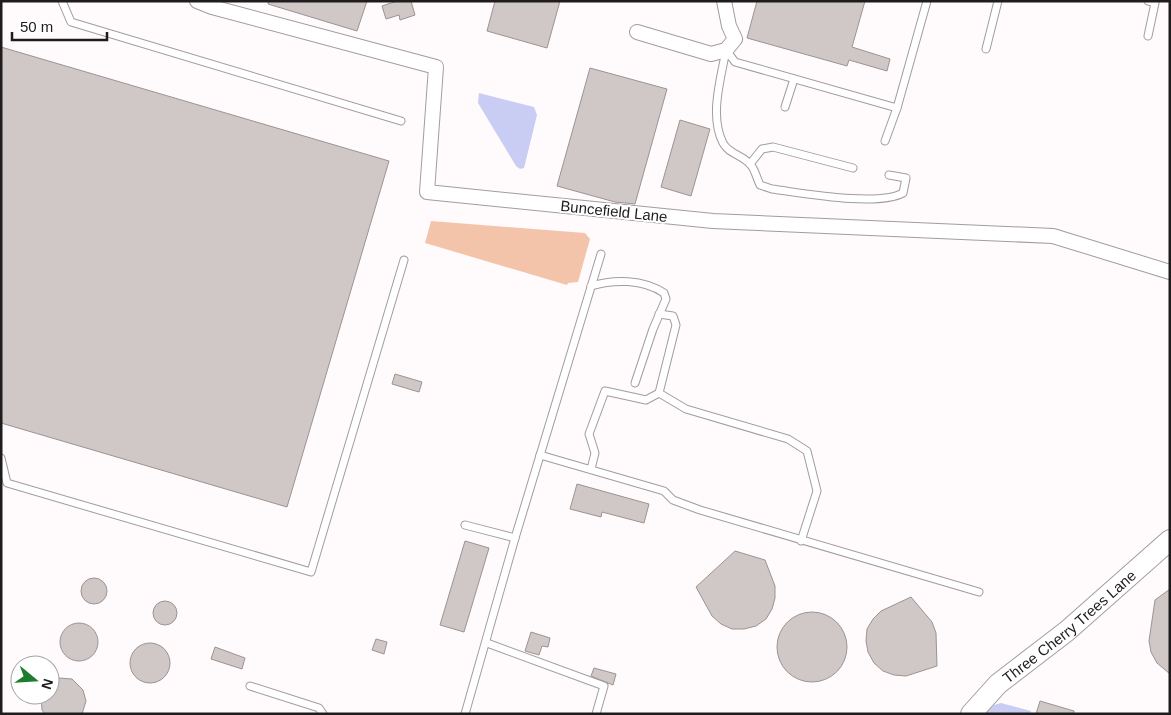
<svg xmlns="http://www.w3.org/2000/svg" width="1171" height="715" viewBox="0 0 1171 715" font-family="Helvetica,sans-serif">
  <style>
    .green { fill: #f4c4aa }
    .water { fill: #c9cdf4 }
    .building { fill: #d0c7c7; stroke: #9c9393 }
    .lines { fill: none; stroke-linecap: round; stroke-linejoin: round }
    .lane-casing { stroke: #a39c9f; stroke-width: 9 }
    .street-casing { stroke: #a39c9f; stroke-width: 16 }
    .secondary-casing { stroke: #a39c9f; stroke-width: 22 }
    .lane { stroke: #fff; stroke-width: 7 }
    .street { stroke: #fff; stroke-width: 14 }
    .secondary { stroke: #fff; stroke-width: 20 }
    .labels { text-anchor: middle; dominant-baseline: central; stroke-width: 4; stroke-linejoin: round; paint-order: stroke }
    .street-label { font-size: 15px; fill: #1e1c1d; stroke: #fff }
  </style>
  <rect width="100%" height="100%" fill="#fffafc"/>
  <polygon class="green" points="431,221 585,233 590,239 578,282 568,283 567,285 425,243"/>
  <g class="water">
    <polygon points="479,93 534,107 537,115 524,168 520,169 516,166 478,103"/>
    <polygon points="1001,703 1031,711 1030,714 985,714 994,705"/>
  </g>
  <g class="building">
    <polygon points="268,1 367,1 357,31 268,4"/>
    <polygon points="397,1 411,1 415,15 400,20 399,15 386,19 382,6"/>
    <polygon points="495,1 560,1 547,48 487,31"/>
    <polygon points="757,1 865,1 852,47 890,59 887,71 849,60 847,66 747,38"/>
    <polygon points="1,47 389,161 287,507 1,423"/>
    <polygon points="590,68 667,89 635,204 615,202 557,186"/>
    <polygon points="680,120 710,129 691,196 661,187"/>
    <polygon points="395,374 422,382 419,392 392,384"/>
    <polygon points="577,484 649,504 644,523 602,512 601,517 570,509"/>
    <polygon points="465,541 489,548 464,632 440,625"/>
    <polygon points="735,551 765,560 775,586 775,598 772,609 766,619 756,626 744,629 732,629 721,624 712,616 696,587"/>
    <circle cx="94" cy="591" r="13"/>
    <polygon points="1170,589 1170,674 1157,663 1151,652 1149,641 1155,600"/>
    <polygon points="911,597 932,622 936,633 937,666 906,676 894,675 883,671 874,663 868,652 866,641 867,629 873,619 881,611"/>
    <circle cx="165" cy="613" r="12"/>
    <circle cx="812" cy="647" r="35"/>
    <circle cx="79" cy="642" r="19"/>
    <polygon points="531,632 550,638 548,647 542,646 539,655 525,651"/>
    <polygon points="376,639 387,642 384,654 372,650"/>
    <circle cx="150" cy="663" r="20"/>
    <polygon points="215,647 245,658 242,669 211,659"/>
    <polygon points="594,668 616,674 613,685 591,676"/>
    <polygon points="59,678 72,679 83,690 86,701 82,714 45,714 42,710 41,695 50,695 50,681"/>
    <polygon points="1040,701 1074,711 1074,714 1036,714"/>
  </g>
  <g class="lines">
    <defs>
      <g id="lane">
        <polyline points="62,1 71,22 401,121"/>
        <polyline points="1148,36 1155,3 1148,1"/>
        <polyline points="986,49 998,1"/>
        <path d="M726,50C721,78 709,116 723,143C729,154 742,155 750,164C755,169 757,179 760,185L772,189C803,193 877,207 903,193L906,178L889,175"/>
        <polyline points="726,50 735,62 897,108 927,1"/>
        <polyline points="785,107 794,79"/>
        <polyline points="885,141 897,108"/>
        <polyline points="750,164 762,149 773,147 853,168"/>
        <path d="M591,286C614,279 643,279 664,293L666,299L653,329L635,383"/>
        <polyline points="659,314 673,316 676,325 659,393 686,409 788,439 807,451 817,491 801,541"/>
        <polyline points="540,455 664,491 673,500 700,510 979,592"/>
        <polyline points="1,458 7,483 311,572 404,260"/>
        <polyline points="591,469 595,453 589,434 605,391 646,400 659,393"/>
        <polyline points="465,525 515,538"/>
        <polyline points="487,643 604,686 596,714"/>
        <polyline points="250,686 319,708 323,714"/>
        <polyline points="465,714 515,538 601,254"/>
      </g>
      <g id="street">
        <polyline points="197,1 212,7 436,67 427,192 713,221 1053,236 1170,272"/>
        <polyline points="637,32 711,54 726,50 735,39 729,26 724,1"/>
      </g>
      <g id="secondary">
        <path id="s1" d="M971,714L998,684L1067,631L1170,540"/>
      </g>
    </defs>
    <use href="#lane" class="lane-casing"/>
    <use href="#street" class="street-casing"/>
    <use href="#secondary" class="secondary-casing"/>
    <use href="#lane" class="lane"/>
    <use href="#street" class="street"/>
    <use href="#secondary" class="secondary"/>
  </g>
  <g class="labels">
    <g class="street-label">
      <text transform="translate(614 211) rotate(6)">Buncefield Lane</text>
      <text stroke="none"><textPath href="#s1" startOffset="132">Three Cherry Trees Lane</textPath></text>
    </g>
  </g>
  <rect width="1171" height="715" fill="none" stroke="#1e1c1d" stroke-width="5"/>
  <g transform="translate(35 680) rotate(108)"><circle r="24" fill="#ffffff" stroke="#a5a4a5"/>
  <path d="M0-4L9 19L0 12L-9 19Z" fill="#1c7d2f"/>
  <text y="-8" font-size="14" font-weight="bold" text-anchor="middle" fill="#1e1c1d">N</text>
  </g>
  <path d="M12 32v8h95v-8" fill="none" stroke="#1e1c1d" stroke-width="2.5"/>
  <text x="20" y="32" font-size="15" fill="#1e1c1d" stroke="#ffffff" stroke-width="4" paint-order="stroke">50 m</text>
</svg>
